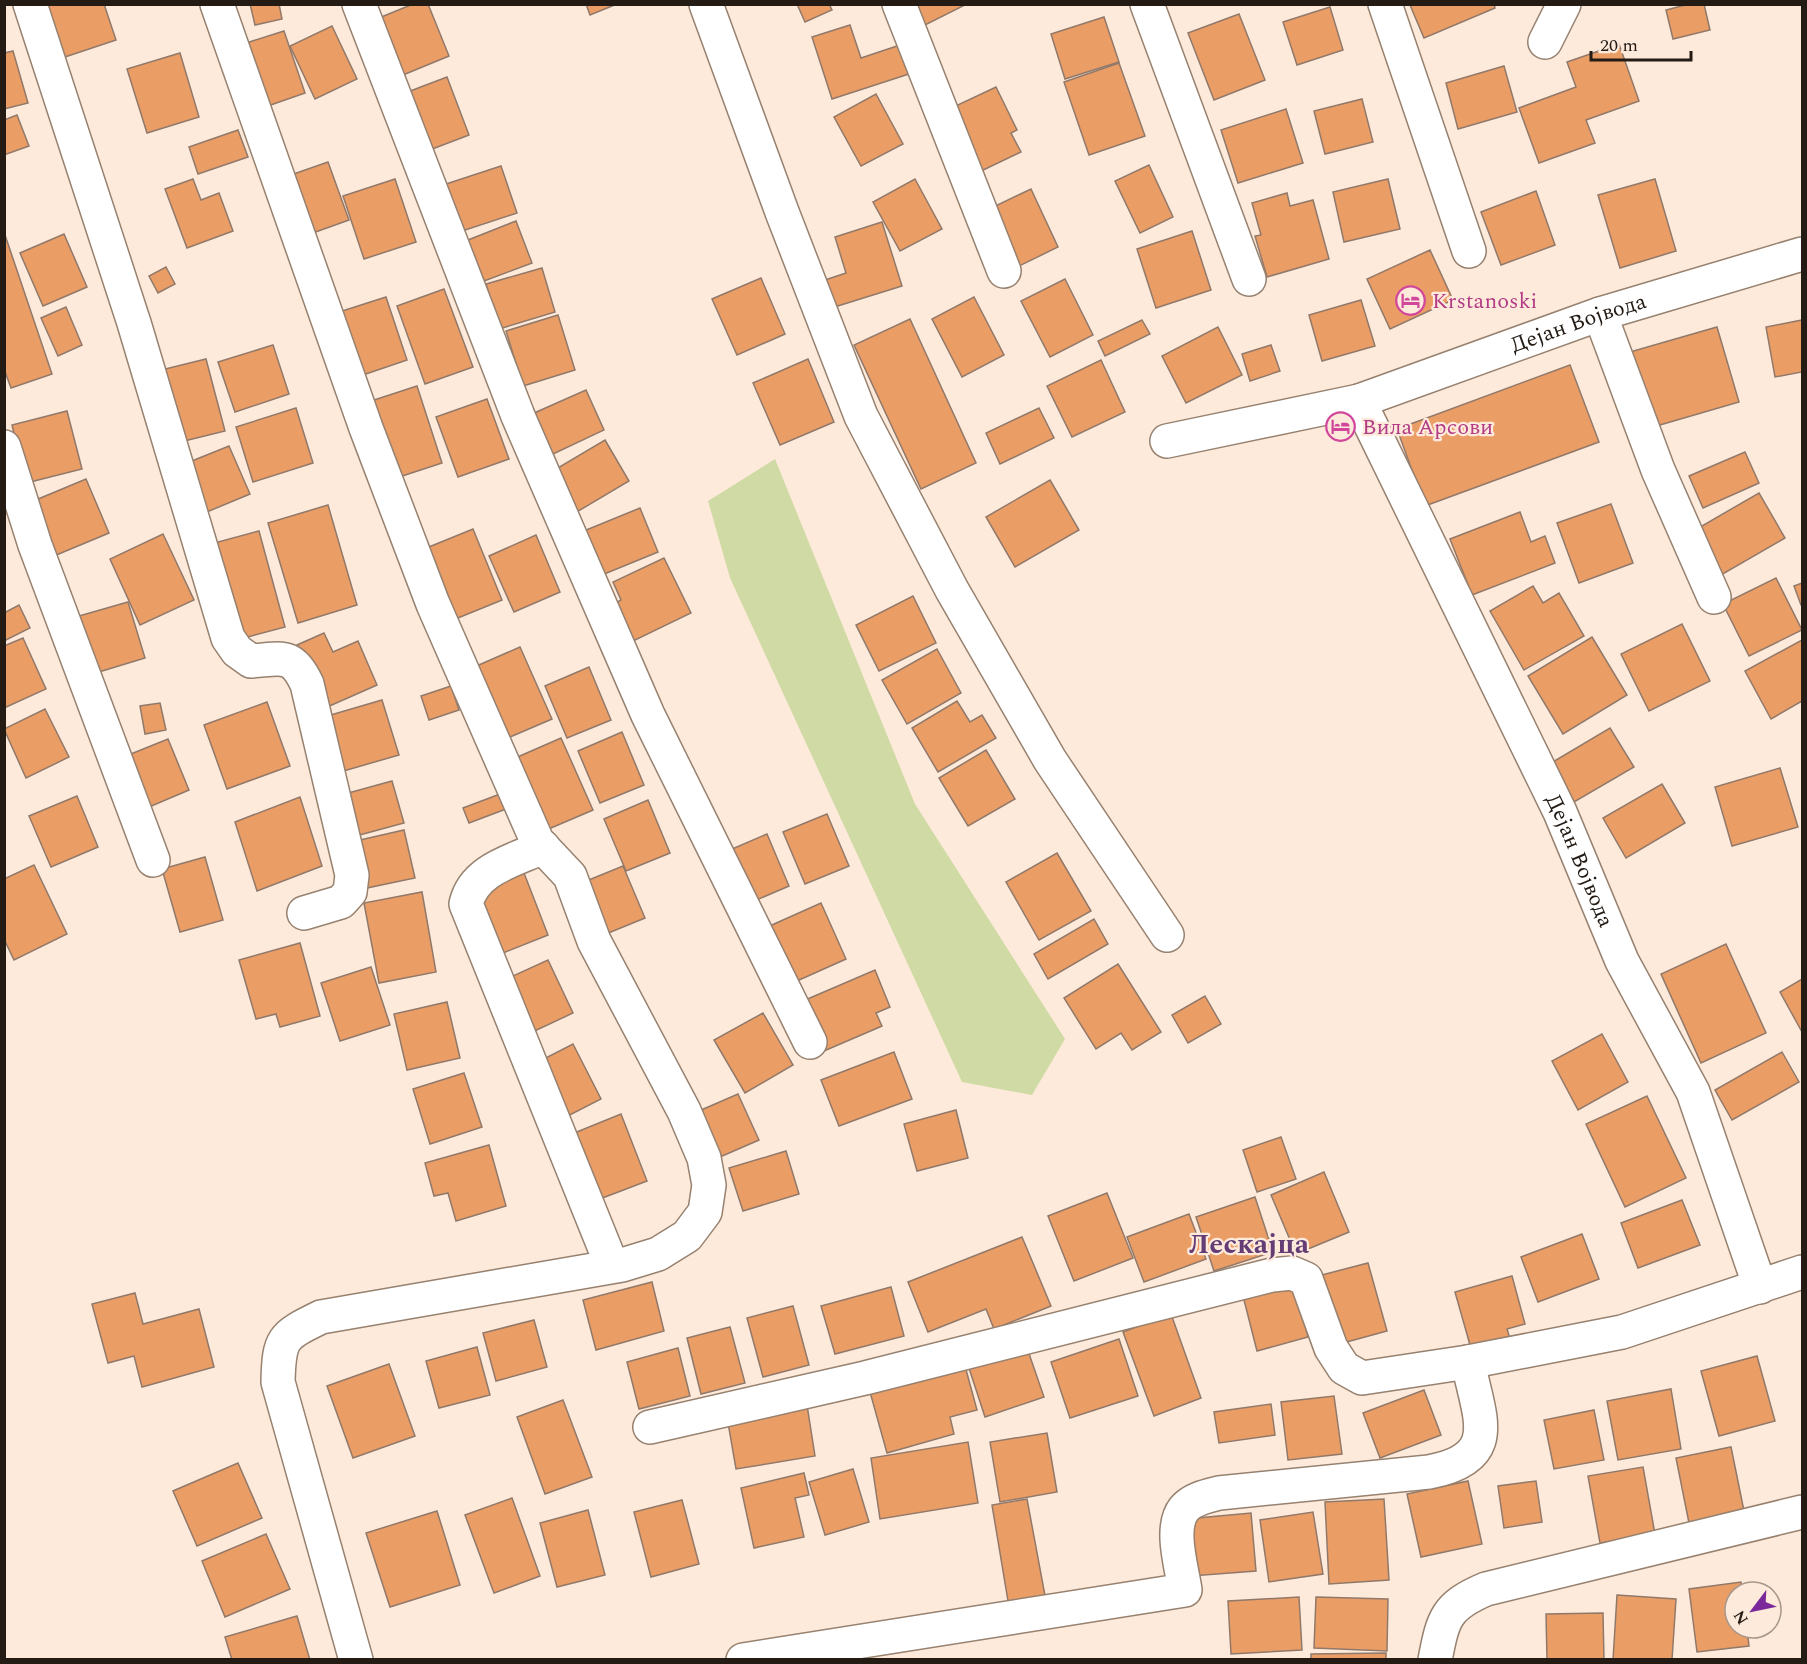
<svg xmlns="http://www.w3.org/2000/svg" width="1807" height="1664" viewBox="0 0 1807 1664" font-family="Spectral,serif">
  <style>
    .green { fill: #d0daa4 }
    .building { fill: #eb9d66; stroke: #91796a; stroke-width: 1.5 }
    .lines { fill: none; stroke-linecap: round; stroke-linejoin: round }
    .minor-casing { stroke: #97816f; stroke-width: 36 }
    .minor { stroke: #fff; stroke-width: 33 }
    .labels { text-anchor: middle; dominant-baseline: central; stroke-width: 4.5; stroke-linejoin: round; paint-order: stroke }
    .hotel-label { font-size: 22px; fill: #b23c85; stroke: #feeadb; text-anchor: start }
    .street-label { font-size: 22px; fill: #231b14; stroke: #feeadb }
    .district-label { font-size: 28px; font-weight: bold; fill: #643d76; stroke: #feeadb }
  </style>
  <rect width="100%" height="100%" fill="#feeadb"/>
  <polygon class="green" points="775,459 915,804 1065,1039 1032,1095 962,1082 730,578 708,501"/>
  <g class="building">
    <polygon points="45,4 104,4 116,40 56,60"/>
    <polygon points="250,4 279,4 282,19 255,25"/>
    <polygon points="413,4 428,4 449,56 403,75 379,18"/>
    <polygon points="586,4 617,4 590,15"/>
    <polygon points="797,4 829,4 832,10 805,22"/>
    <polygon points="907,4 962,4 963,6 919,28"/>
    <polygon points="1494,4 1495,8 1424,38 1410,5"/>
    <polygon points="1689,4 1704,4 1710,30 1673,39 1666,10"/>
    <polygon points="1330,7 1343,50 1297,65 1283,22"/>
    <polygon points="1239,14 1265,80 1214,100 1188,33"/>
    <polygon points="1104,17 1119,62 1065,79 1051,34"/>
    <polygon points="850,25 861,58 900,45 909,74 832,99 812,37"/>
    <polygon points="332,26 357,79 315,99 290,46"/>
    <polygon points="284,31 305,93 262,108 240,45"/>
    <polygon points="1619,44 1639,101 1586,120 1595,143 1539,163 1519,108 1576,87 1567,62"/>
    <polygon points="13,51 28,103 4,109 4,53"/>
    <polygon points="180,53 199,117 147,133 127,69"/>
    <polygon points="1119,63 1145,136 1089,155 1064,82"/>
    <polygon points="1504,66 1517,112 1458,129 1446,83"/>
    <polygon points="447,77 469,135 427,151 405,93"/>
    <polygon points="996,87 1017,130 1011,133 1021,152 977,173 947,110"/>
    <polygon points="876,94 903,144 861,166 834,117"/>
    <polygon points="1362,99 1373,142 1325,154 1314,111"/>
    <polygon points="1286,109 1303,163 1238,183 1221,130"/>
    <polygon points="17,115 29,146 4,155 4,120"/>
    <polygon points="238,130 248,157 198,174 189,147"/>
    <polygon points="328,162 349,220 310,234 288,176"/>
    <polygon points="1149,165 1173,217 1140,233 1115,181"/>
    <polygon points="501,166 517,213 456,233 440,186"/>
    <polygon points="193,179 201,200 219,193 233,231 187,248 165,189"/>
    <polygon points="395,179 416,242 364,259 343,196"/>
    <polygon points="915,179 942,229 900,251 873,202"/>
    <polygon points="1388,179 1400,229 1344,242 1333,192"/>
    <polygon points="1655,179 1676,251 1620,268 1598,195"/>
    <polygon points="1031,189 1058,247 1015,268 987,210"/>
    <polygon points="1536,191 1555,245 1501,265 1481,212"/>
    <polygon points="1287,193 1290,206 1313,200 1329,259 1267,277 1255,236 1261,235 1252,203"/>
    <polygon points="516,221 532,263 484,281 468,240"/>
    <polygon points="882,222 902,286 828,309 819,282 846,273 835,237"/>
    <polygon points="1192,231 1211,290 1156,308 1137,249"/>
    <polygon points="4,232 52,374 11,388 4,369"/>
    <polygon points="64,234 87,287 43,306 20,253"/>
    <polygon points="1430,250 1453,300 1390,329 1367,279"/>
    <polygon points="166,267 175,284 158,293 149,276"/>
    <polygon points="542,268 555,312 499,329 486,284"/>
    <polygon points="761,278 785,334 737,355 712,299"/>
    <polygon points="1065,279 1093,335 1050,357 1021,301"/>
    <polygon points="444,289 473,367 425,384 397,306"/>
    <polygon points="386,297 407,360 357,377 336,313"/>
    <polygon points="974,297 1004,355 962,377 932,319"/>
    <polygon points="1361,300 1375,346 1322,361 1309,315"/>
    <polygon points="66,307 82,345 58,356 41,318"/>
    <polygon points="558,315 575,370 523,386 506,331"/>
    <polygon points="910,319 976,463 921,489 854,345"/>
    <polygon points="1142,320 1150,334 1105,356 1098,341"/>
    <polygon points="1802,320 1802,372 1775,377 1766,327"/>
    <polygon points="1218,327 1242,375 1186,403 1162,356"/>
    <polygon points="1717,327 1739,402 1646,429 1623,354"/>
    <polygon points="273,345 289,394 235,412 218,362"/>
    <polygon points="1271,345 1280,371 1250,381 1242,354"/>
    <polygon points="206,359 225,431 176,443 157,371"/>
    <polygon points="808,359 834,422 780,445 753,383"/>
    <polygon points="1101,360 1125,412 1072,437 1047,386"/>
    <polygon points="1570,365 1599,442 1425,506 1397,429"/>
    <polygon points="417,386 442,463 393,479 368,402"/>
    <polygon points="586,390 604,430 551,455 532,414"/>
    <polygon points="487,399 509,459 458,477 436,417"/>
    <polygon points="296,408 313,463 253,482 236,427"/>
    <polygon points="1039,408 1054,438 1000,464 986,433"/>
    <polygon points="67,411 82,469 26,483 12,425"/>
    <polygon points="605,440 629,481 575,513 551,472"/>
    <polygon points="229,446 250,494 202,514 182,465"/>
    <polygon points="1745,452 1759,483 1703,508 1689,476"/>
    <polygon points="86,479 109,533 54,556 31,502"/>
    <polygon points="1050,480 1079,530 1015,567 986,517"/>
    <polygon points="1759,493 1785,538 1721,575 1695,530"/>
    <polygon points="1611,504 1633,563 1579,583 1557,523"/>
    <polygon points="328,505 357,605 298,623 268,523"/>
    <polygon points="640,508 658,552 597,577 579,533"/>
    <polygon points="1520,512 1531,542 1545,536 1555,563 1472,595 1450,539"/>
    <polygon points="473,529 502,600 453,620 424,549"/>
    <polygon points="259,531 285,627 233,641 207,545"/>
    <polygon points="163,534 194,600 140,625 110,559"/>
    <polygon points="536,535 560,592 514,612 489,556"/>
    <polygon points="664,558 691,613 631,642 613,605 621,600 613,582"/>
    <polygon points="1776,578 1802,630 1749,656 1723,604"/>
    <polygon points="1802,583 1802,605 1801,605 1794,586"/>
    <polygon points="1533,586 1543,603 1559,593 1584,636 1524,670 1490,611"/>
    <polygon points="913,596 936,643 879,671 856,625"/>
    <polygon points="128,602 145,658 89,675 72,618"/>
    <polygon points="19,605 30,628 4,641 4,613"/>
    <polygon points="1682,624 1710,681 1649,711 1621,654"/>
    <polygon points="324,633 333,652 358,641 377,685 325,708 297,645"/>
    <polygon points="1592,637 1627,695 1563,734 1528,676"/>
    <polygon points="23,638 46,689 4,708 4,646"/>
    <polygon points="1802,640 1802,701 1771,719 1745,671"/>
    <polygon points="520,647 552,719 503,740 472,668"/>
    <polygon points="937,649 961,693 907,724 882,680"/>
    <polygon points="589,667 611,720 567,738 545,686"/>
    <polygon points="451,686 459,710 429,720 421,696"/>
    <polygon points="382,700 399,755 333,774 317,719"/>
    <polygon points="957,701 970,722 982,715 996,738 938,772 912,728"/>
    <polygon points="267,702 290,766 227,789 204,725"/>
    <polygon points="160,703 166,730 145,734 140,706"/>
    <polygon points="45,709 69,757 26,778 4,729"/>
    <polygon points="1610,728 1634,767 1574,802 1551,763"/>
    <polygon points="622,732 644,785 600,803 578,751"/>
    <polygon points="561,738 593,810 544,831 513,759"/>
    <polygon points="168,739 189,790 142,810 121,758"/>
    <polygon points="986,750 1015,799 968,826 939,778"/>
    <polygon points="1780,768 1798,827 1732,846 1715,787"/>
    <polygon points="392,781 404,823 352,837 341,795"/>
    <polygon points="1662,784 1685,823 1626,858 1603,818"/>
    <polygon points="500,794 506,809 469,823 463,808"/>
    <polygon points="77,796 98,847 51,867 29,816"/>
    <polygon points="300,797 322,866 257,891 235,822"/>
    <polygon points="648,800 670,853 626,871 604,819"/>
    <polygon points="827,814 849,866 805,884 783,832"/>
    <polygon points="404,830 415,878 362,889 351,842"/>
    <polygon points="767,834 789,886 745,905 723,853"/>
    <polygon points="1057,853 1091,911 1039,940 1006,882"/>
    <polygon points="205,857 223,920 180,932 162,869"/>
    <polygon points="34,865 67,934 14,960 4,939 4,879"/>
    <polygon points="623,866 645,918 601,936 579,884"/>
    <polygon points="524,873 548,935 498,955 473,893"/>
    <polygon points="422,892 436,972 379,983 364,903"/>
    <polygon points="821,903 846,959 788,985 763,929"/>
    <polygon points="1094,919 1108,944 1048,979 1034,954"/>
    <polygon points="300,943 320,1016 280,1027 276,1014 256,1019 239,960"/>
    <polygon points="1726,944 1766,1033 1701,1063 1661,974"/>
    <polygon points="548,960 573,1013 526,1035 502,981"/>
    <polygon points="1118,964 1161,1032 1132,1050 1121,1033 1096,1049 1064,998"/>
    <polygon points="371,967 390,1025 340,1041 321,983"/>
    <polygon points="875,970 890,1007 876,1013 882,1026 824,1051 803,1001"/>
    <polygon points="1802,979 1802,1032 1780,992"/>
    <polygon points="1205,996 1221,1024 1188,1043 1172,1015"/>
    <polygon points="447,1002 460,1058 407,1070 394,1014"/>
    <polygon points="763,1013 793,1065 745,1093 714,1040"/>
    <polygon points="1602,1034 1628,1082 1578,1110 1552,1061"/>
    <polygon points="573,1044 601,1099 560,1120 532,1065"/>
    <polygon points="894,1052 912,1099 839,1126 821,1080"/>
    <polygon points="1782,1052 1799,1082 1732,1120 1715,1090"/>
    <polygon points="464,1073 482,1127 430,1144 413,1089"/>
    <polygon points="738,1094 759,1140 713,1160 692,1114"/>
    <polygon points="1647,1096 1686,1178 1625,1207 1586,1124"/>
    <polygon points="956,1110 968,1158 917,1171 904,1124"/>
    <polygon points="621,1114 647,1181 592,1202 567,1136"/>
    <polygon points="1281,1137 1296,1179 1257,1192 1243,1150"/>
    <polygon points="489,1145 506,1206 456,1221 448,1193 434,1196 425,1163"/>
    <polygon points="786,1151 799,1194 743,1211 729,1168"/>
    <polygon points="1324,1172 1349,1232 1296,1254 1271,1195"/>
    <polygon points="1107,1193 1133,1258 1074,1281 1048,1216"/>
    <polygon points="1255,1197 1273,1252 1214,1271 1196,1217"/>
    <polygon points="1682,1200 1700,1245 1638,1268 1621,1223"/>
    <polygon points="1189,1214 1206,1259 1144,1282 1127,1237"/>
    <polygon points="1582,1234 1599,1279 1538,1302 1521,1257"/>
    <polygon points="1022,1237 1051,1306 994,1329 986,1309 928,1332 908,1282"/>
    <polygon points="1368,1263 1387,1331 1332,1346 1314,1277"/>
    <polygon points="1512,1276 1525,1324 1507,1329 1511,1342 1472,1352 1455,1292"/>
    <polygon points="652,1282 664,1331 596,1350 583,1300"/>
    <polygon points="1294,1283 1308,1337 1257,1351 1243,1296"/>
    <polygon points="891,1287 904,1336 835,1354 821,1306"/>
    <polygon points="135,1293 143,1324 199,1309 214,1367 142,1387 134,1356 108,1363 92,1304"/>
    <polygon points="793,1306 809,1365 763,1377 747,1318"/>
    <polygon points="1171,1314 1201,1398 1154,1416 1123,1332"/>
    <polygon points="534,1320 547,1367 496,1381 483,1333"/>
    <polygon points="730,1327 745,1383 701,1394 687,1338"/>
    <polygon points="1119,1339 1138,1396 1070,1418 1051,1362"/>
    <polygon points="1025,1342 1044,1397 985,1417 967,1362"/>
    <polygon points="477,1347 490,1395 439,1408 426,1361"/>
    <polygon points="678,1348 690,1396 639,1409 627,1362"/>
    <polygon points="1757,1356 1775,1421 1719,1436 1701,1371"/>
    <polygon points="389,1364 415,1436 353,1458 327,1386"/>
    <polygon points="965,1366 977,1410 950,1417 954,1434 887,1453 870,1392"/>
    <polygon points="1671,1389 1681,1449 1618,1460 1607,1401"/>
    <polygon points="1424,1390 1441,1435 1380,1458 1363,1413"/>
    <polygon points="1334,1396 1342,1454 1288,1460 1281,1402"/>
    <polygon points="563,1400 592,1477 545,1494 517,1417"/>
    <polygon points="1271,1404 1275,1435 1219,1443 1214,1412"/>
    <polygon points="807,1405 815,1456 736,1469 727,1417"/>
    <polygon points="1594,1410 1604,1460 1554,1469 1544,1420"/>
    <polygon points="1047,1433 1057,1492 1000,1502 990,1442"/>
    <polygon points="968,1442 978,1503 880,1519 871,1458"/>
    <polygon points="1731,1447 1744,1511 1689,1523 1676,1458"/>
    <polygon points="238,1463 262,1518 197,1546 173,1491"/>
    <polygon points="1643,1467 1655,1534 1600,1543 1588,1476"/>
    <polygon points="853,1469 869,1522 825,1535 809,1482"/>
    <polygon points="804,1473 809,1495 795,1498 804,1537 754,1548 741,1488"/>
    <polygon points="1468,1481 1482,1544 1421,1557 1407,1494"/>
    <polygon points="1536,1481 1542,1522 1504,1528 1498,1486"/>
    <polygon points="512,1498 540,1576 494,1593 465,1515"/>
    <polygon points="1027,1499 1046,1601 1009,1607 992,1505"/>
    <polygon points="1384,1499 1389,1580 1329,1584 1325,1502"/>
    <polygon points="682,1500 699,1564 651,1577 634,1512"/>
    <polygon points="588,1510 605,1575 557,1587 540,1523"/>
    <polygon points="437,1511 460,1585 390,1607 366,1533"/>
    <polygon points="1313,1512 1323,1574 1269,1582 1260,1520"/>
    <polygon points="1251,1513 1256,1571 1191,1576 1186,1519"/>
    <polygon points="266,1534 290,1589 225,1617 202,1561"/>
    <polygon points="1741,1582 1742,1592 1735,1592 1735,1628 1747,1628 1749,1646 1697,1652 1689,1589"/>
    <polygon points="1617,1595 1676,1599 1672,1660 1613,1660"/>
    <polygon points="1299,1597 1302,1650 1231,1654 1228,1601"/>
    <polygon points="1316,1597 1388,1599 1387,1651 1314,1648"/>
    <polygon points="1603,1613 1604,1660 1547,1660 1546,1614"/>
    <polygon points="297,1616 310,1660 232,1660 225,1637"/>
    <polygon points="1386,1653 1386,1660 1311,1660 1311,1654"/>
  </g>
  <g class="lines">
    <defs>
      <g id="minor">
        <path d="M30,4L134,323L228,638L237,651L251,661C282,659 292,652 307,684L352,875L350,892L341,902L304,913"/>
        <path d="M217,4L366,428L433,604L537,841L570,876L594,941L684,1111L704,1158L709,1185L705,1212L687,1236L658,1254L622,1265L321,1317C282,1336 279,1338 278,1382L356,1660"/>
        <polyline points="359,4 518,416 648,715 810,1042"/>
        <polyline points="706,4 782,212 861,416 952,590 1050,760 1167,935"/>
        <polyline points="899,4 1004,271"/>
        <polyline points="1147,4 1249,279"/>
        <polyline points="1385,4 1469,251"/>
        <polyline points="1545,42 1564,4"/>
        <polyline points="1600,314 1658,470 1714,597"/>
        <path id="s1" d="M1359,401L1560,812L1622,961L1693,1092L1760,1287"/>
        <path id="s2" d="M1167,441L1359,401L1600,314L1802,254"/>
        <polyline points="4,447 35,545 153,860"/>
        <path d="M543,847C513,861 474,869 466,904L612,1266"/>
        <polyline points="650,1427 865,1378 1272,1275 1292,1273 1306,1279 1331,1348 1344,1368 1362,1378 1468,1362 1622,1332 1802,1272"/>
        <path d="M743,1660L1185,1590C1182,1568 1169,1528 1184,1509C1192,1499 1207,1496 1219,1493L1429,1472C1503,1458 1479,1418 1468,1362"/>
        <path d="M1435,1660C1443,1618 1446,1606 1486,1589L1802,1512"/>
      </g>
    </defs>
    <use href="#minor" class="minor-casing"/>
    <use href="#minor" class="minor"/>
  </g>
  <defs>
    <symbol id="hotel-ring" viewBox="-11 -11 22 22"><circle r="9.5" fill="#feeadb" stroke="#d1479c" stroke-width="1.5"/><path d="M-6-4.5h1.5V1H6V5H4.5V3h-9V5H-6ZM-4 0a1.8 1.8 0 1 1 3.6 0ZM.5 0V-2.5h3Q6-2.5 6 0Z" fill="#d1479c"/></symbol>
  </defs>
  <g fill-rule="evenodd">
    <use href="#hotel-ring" x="1394" y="284" width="33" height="33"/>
    <use href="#hotel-ring" x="1324" y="410" width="33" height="33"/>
  </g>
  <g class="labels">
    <g class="hotel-label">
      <text x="1432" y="301">Krstanoski</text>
      <text x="1362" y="427">Вила Арсови</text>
    </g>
    <g class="street-label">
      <text stroke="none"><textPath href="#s2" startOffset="429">Дејан Војвода</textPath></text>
      <text stroke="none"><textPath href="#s1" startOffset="510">Дејан Војвода</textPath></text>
    </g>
    <g class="district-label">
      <text x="1249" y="1244">Лескајца</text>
    </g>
  </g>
  <rect width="1807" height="1664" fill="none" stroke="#231b14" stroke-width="12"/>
  <g transform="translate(1753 1610) rotate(238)"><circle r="28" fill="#feeadb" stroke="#a6978b" stroke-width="1.5"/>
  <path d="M0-4.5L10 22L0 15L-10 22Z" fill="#7b299a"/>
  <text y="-9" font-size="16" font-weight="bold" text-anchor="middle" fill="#231b14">N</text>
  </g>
  <path d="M1591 51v9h100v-9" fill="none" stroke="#231b14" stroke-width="3"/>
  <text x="1600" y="51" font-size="18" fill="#231b14" stroke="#feeadb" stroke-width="4.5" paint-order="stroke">20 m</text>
</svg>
